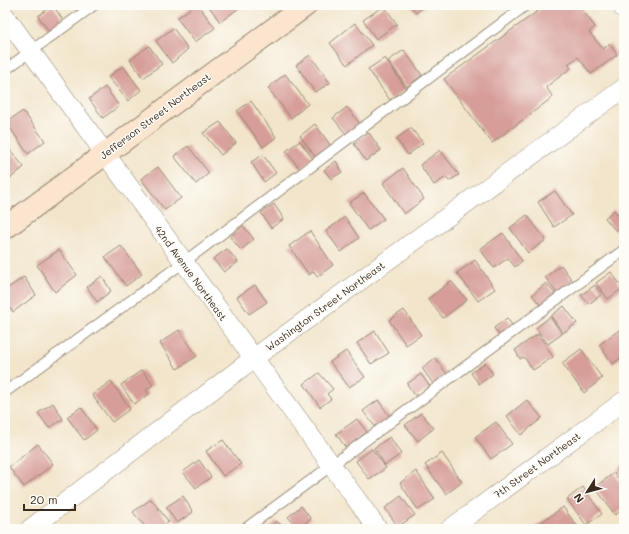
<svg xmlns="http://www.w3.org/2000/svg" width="629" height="534" viewBox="0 0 629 534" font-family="Mali,sans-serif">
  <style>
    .building { fill: #d79e99 }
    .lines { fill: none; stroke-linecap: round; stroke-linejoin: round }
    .lane-casing { stroke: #968874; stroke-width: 12 }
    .street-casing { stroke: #968874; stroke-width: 20 }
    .secondary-casing { stroke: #968874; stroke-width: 24 }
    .lane { stroke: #fff; stroke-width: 10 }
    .street { stroke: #fff; stroke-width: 19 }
    .secondary { stroke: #fce5cf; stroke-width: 22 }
    .labels { text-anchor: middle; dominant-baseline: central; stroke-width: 3; stroke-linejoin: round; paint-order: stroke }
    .street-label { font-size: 10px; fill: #3b2a1e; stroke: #fdfcf7 }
  </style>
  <rect width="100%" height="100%" fill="#fdfcf7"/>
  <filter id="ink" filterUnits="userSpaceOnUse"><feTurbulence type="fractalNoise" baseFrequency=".025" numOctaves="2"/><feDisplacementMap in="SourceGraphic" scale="8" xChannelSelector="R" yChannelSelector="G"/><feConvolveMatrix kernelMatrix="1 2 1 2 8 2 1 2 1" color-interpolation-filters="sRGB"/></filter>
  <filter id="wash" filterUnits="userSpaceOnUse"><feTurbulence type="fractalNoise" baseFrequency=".012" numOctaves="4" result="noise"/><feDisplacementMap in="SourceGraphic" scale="16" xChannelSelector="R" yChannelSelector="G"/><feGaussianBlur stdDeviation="0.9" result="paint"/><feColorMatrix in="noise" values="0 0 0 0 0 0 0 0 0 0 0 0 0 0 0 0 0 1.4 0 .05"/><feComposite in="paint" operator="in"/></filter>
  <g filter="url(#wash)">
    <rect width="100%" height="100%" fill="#f2e5cb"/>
    <g id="blocks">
      <g class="building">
        <polygon points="53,5 64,22 50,33 38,16"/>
        <polygon points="73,5 87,5 78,12"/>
        <polygon points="195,5 198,5 215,28 195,42 177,18"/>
        <polygon points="208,5 236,5 239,8 220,22"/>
        <polygon points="410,5 426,5 416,13"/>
        <polygon points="546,5 579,5 595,27 589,32 603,49 610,44 617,55 591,74 578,57 568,64 571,68 546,87 553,97 492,143 444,79"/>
        <polygon points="384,6 397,24 376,39 363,20"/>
        <polygon points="355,23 372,45 347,65 330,43"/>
        <polygon points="173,28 188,49 172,63 156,41"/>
        <polygon points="149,46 162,64 143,78 130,60"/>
        <polygon points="404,50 422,75 407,87 388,61"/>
        <polygon points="310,55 330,83 315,92 296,65"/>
        <polygon points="385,58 406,89 390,100 368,69"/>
        <polygon points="123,66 141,90 128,101 108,77"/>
        <polygon points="285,74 308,104 291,118 268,88"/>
        <polygon points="105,87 119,106 103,118 89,99"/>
        <polygon points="251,101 276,137 263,147 237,111"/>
        <polygon points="347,107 360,124 346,134 333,118"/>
        <polygon points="23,111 45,141 28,154 6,122"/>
        <polygon points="220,122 236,143 221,155 203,133"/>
        <polygon points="315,124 331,146 316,158 300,136"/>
        <polygon points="411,128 423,143 408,155 396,139"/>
        <polygon points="369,133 381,150 366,161 354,144"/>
        <polygon points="300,141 313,159 300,169 286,151"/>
        <polygon points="188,146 209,173 196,184 174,156"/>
        <polygon points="440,150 459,175 449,181 446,177 434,185 420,165"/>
        <polygon points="11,151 24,167 7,181 5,177 5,155"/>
        <polygon points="263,155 276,173 264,182 251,162"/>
        <polygon points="336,161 342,172 331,179 324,170"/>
        <polygon points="158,167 181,198 165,210 141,179"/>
        <polygon points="403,168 424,199 404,214 383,183"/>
        <polygon points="555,191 572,215 554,227 538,202"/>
        <polygon points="364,193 384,219 368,230 349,203"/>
        <polygon points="274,204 284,219 271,228 261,213"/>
        <polygon points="614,210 624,223 624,224 616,231 605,218"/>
        <polygon points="527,215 546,240 528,253 510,228"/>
        <polygon points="345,217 359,238 341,252 326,231"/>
        <polygon points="243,226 254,239 241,250 230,237"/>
        <polygon points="310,231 333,265 317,277 314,271 309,275 289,246"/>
        <polygon points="503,233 522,261 515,267 508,258 494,268 480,249"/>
        <polygon points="121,246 142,274 126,286 105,257"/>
        <polygon points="227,249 238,262 224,272 213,259"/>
        <polygon points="59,250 77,275 55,292 37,265"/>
        <polygon points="475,260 495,289 478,301 457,273"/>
        <polygon points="561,265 574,283 558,295 545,277"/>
        <polygon points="611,272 623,288 608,299 596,283"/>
        <polygon points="102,276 111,291 97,302 87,287"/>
        <polygon points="24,277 36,295 13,312 5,301 5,290"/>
        <polygon points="451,281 467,300 443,318 428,299"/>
        <polygon points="546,283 557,296 542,307 532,295"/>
        <polygon points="255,285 267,302 249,314 237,297"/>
        <polygon points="595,285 602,294 589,304 581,295"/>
        <polygon points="564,306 577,323 563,333 551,316"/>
        <polygon points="404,310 421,335 406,345 389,320"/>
        <polygon points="624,311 624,319 620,314"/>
        <polygon points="550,317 562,334 548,344 536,328"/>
        <polygon points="507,318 514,328 501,338 494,328"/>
        <polygon points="179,330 197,356 177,369 160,343"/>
        <polygon points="619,330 624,337 624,355 613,364 599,345"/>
        <polygon points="375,331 389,353 371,364 357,343"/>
        <polygon points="538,334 553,357 533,370 524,357 520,359 515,350"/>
        <polygon points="581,349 602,378 584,393 562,363"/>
        <polygon points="346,351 365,377 349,387 330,362"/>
        <polygon points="435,358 447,374 434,385 422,368"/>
        <polygon points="485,363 493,374 479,384 471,373"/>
        <polygon points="142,370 153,385 146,390 149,394 134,404 121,385"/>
        <polygon points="319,373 333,389 327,394 331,399 320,407 304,384"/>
        <polygon points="421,374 430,387 416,397 407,384"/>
        <polygon points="111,381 130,409 112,422 92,395"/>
        <polygon points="378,400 391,418 377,429 363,411"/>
        <polygon points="527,400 542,418 521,435 507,416"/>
        <polygon points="53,403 63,419 49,428 38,413"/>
        <polygon points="81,407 97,430 84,440 67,417"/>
        <polygon points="421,413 434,428 418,441 405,425"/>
        <polygon points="357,419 367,432 346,448 336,434"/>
        <polygon points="496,422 512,444 491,459 475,437"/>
        <polygon points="390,437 401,454 385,465 374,448"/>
        <polygon points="223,440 241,464 223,476 206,451"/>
        <polygon points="38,444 53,464 24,487 9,467"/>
        <polygon points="372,449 386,468 369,479 356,461"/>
        <polygon points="442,453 462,482 446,494 425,465"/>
        <polygon points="199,460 211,477 196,488 183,472"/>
        <polygon points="624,464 624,480 617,469"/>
        <polygon points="416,471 435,499 418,510 400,483"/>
        <polygon points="614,473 624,488 624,508 615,515 595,487"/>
        <polygon points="583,487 602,514 586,525 567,499"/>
        <polygon points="183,496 193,512 177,523 166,507"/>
        <polygon points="401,496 415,515 398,527 385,508"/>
        <polygon points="151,499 169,522 159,529 147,529 133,512"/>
        <polygon points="301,506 311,519 298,528 288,517"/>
        <polygon points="563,507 579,529 532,529"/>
        <polygon points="276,521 287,529 269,529"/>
      </g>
    </g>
  </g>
  <g filter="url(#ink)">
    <use href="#blocks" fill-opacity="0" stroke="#968874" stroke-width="1"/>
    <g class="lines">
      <defs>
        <g id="lane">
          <polyline points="5,70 94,5"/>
          <polyline points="5,392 184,262 526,5"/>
          <polyline points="245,529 624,250"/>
        </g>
        <g id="street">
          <polyline points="621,5 624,9"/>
          <polyline points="5,16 378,529"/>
          <polyline points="30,529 254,358 624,88"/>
          <polyline points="450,529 624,401"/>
        </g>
        <polyline id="secondary" points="5,228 306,5"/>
      </defs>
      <use href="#lane" class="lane-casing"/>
      <use href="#street" class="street-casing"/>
      <use href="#secondary" class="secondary-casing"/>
      <use href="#lane" class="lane"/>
      <use href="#street" class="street"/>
      <use href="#secondary" class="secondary"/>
    </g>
  </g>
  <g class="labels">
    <g class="street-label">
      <text transform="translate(155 116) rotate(-37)">Jefferson Street Northeast</text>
      <text transform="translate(191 273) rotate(54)">42nd Avenue Northeast</text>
      <text transform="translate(325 306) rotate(-36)">Washington Street Northeast</text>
      <text transform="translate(537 465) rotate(-36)">7th Street Northeast</text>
    </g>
  </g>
  <rect width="629" height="534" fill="none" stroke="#fdfcf7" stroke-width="20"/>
  <g transform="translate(587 492) rotate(234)" stroke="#fdfcf7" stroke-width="3" paint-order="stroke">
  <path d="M0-3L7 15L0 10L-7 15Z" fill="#3b2a1e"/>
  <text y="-6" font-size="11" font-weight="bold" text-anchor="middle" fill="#3b2a1e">N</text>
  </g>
  <path d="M24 504v6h51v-6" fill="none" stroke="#3b2a1e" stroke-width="2"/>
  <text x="30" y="504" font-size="12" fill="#3b2a1e" stroke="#fdfcf7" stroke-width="3" paint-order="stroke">20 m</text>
</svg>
